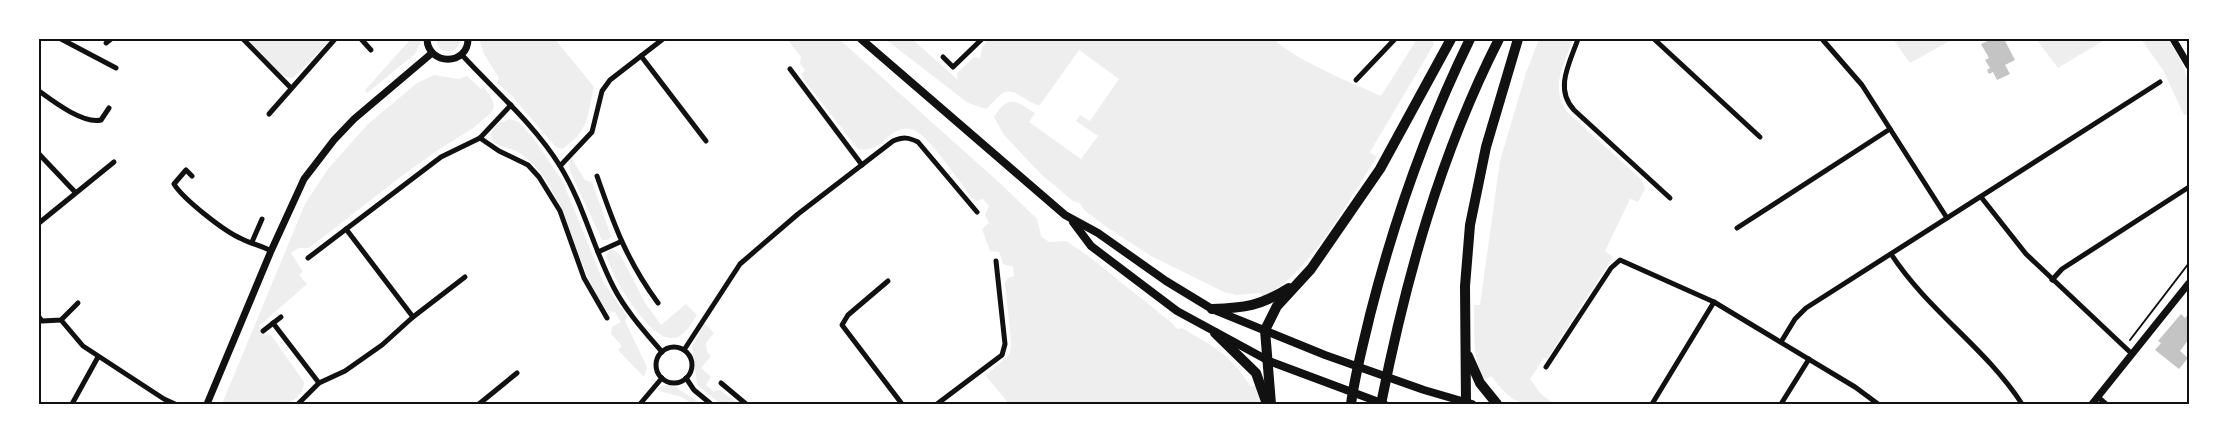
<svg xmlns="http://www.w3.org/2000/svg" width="2228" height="443" viewBox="0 0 2228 443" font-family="Jost,sans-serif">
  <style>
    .green { fill: #eee }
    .building { fill: #c4c4c4 }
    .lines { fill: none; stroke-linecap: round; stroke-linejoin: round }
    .path { stroke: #111; stroke-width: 2 }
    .minor { stroke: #111; stroke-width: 5 }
    .tertiary { stroke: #111; stroke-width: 7 }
    .secondary { stroke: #111; stroke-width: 8 }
    .motorway { stroke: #111; stroke-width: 10 }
    .neatline { fill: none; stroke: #111; stroke-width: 2 }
  </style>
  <rect width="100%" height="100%" fill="#fff"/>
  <g class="green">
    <path d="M247,39H331L293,78C274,78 259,52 247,39Z"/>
    <polygon points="411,39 422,39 415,54 367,93 365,90"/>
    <path d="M435,39H461C459,50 450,54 440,49Z"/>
    <path d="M479,39H555L594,87C587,116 590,130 562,149L556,147L511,95L497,83L499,78L484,54Z"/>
    <path d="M787,39H839L1003,186L1037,219L1041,236L1049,242L1066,241L1087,255L1172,323L1177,329L1182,328C1211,345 1235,357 1250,387L1256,385L1261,404H1009L986,376L1010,354L1011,342L1005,283L1008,278L1014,276L1013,267L1003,264L999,252L990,251L982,229L989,223L985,215L989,206L983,199L977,201L972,198C959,182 931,138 914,130C905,126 896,130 889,136C879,144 872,152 858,149L804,80L802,74L805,70L800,64L801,57Z"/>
    <path d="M885,39H912L958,80L957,73L974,57L980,59L982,48L988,39H1274C1291,58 1356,85 1381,96L1417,39H1432L1434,44L1370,152L1377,157C1347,201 1311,274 1262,297L1260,293L1237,295L1224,292L1151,256L1108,228L1084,210L1080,203L1073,201L1042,175L1004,135L994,117C1008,94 1016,101 1035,113L1029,122L1081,159L1098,136L1076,121L1080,115L1090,121L1119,79L1079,50L1040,105C1028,105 1016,86 1003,93C997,96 992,105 986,109L968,103Z"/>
    <path d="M1539,39H1573C1564,66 1549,87 1568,113L1642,180L1645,189L1638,202L1630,199L1605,251L1613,257L1547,359L1544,358L1530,379L1541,394L1554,404C1517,404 1514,405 1491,376L1484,380C1471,357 1475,330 1474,305H1480L1500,161L1526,73Z"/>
    <polygon points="1893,39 1953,39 1910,63"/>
    <polygon points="2036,39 2106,39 2058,68"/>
    <path d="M2141,39H2168C2182,60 2196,88 2188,114L2184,115L2163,70Z"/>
    <path d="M434,75L459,79L467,76L481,89L484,87L492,99L494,107L491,113L472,129L438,150L399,178L309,248H298L291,253L303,272L299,275L307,284L259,326L266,335H271L304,382C304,393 297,397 288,404H222L305,204L328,169L368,124L417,83Z"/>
    <path d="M510,119L519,122L534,139L563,182L603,281L627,317L625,321L647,367L644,377L618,350L622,346L611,334L612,327L621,322L615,312L607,311C578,271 572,220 545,179C538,168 529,159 518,152C509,147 497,148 491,138C490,127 501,121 510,119Z"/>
    <polygon points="571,157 585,180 592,182 611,236 608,240 602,240 570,171 569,163"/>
    <path d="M610,250H614L621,256L645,303L661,325L686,304L697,315C691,324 684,338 672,338C649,340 611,275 606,255Z"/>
    <polygon points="704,323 714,333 706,343 707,352 711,356 701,368 711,377 706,385 713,391 720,390 739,404 721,404 697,385 692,347"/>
    <path d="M666,385L676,387L701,404C688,404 689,400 679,396C671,394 664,393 656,389Z"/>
  </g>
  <g class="building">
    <polygon points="1992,39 2004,39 2015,60 2005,65 2010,74 1997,80 1993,72 1989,74 1987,70 1990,68 1985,60 1989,58 1981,44"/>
    <polygon points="2189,313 2189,339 2180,351 2188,358 2179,369 2155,350 2161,343 2158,341 2181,314 2185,318"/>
  </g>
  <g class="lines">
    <polyline class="path" points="2130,340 2189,263"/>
    <g class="minor">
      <polyline points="61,39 116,68"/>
      <polyline points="243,39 290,87"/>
      <polyline points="361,39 371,50"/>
      <path d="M1578,39C1570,62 1554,89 1574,110L1670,198"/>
      <polyline points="1654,39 1760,137"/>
      <polyline points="1822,39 1862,85 1947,218"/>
      <polyline points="106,43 111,39"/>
      <path d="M462,55C495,91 534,124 560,166C584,205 593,248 614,288C626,311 645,332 662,352"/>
      <polyline points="641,56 706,141"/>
      <polyline points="943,57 953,67 982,39"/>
      <polyline points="790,69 862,165"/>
      <polyline points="1356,80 1395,39"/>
      <path d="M39,91C54,102 83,124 101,120L109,108"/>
      <polyline points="269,114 335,39"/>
      <polyline points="480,138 499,151 528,165 539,177 560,211 584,278 607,318"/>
      <polyline points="39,154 75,192"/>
      <polyline points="560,166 592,132 602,91 610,80 663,39"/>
      <path d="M192,176L186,170L174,184C183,199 225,232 242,239C252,244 262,246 271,251"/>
      <path d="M597,176C614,225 627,261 658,303"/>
      <polyline points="1981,197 2026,254 2132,354"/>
      <polyline points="39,223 114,162"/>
      <polyline points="1737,228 1890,129"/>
      <polyline points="346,229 413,317"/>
      <polyline points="252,242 262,219"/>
      <polyline points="598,252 620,242"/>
      <path d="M1891,254C1929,312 1985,347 2022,404"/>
      <polyline points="308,258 441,157 480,138 511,105"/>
      <polyline points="2052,280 2062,269 2189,187"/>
      <polyline points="888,281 848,315 842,325 902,404"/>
      <polyline points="39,317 42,321 61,320 78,303"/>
      <polyline points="61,320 83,346 164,399 175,404"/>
      <polyline points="273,323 319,383"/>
      <polyline points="263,331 281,317"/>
      <polyline points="1781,342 1795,319 1806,308 2160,82"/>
      <circle cx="674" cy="365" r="18"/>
      <path d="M684,350L740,264L798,214L893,141C903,137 908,137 918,142L977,212"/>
      <polyline points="1546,367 1611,268 1620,260 1714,302 1855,387 1878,404"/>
      <polyline points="686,378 694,390 711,404"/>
      <polyline points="721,383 746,404"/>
      <polyline points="2098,397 2106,404"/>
      <polyline points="72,404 98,357"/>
      <polyline points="298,404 319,383 345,371 382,345 413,317 465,277"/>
      <polyline points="479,404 517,373"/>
      <polyline points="640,404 662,378"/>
      <polyline points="937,404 1002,355 1005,344 996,261"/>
      <polyline points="1652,404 1714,302"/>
      <polyline points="1781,404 1809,359"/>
    </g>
    <g class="tertiary">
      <path d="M427,39C428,66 468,66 468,39"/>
      <polyline points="2173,39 2189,66"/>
      <polyline points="207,404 271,251 304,179 334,140 354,119 432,53"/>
      <polyline points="2092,404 2189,283"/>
    </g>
    <g class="secondary">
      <polyline points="861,39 1065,215 1098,233 1166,281 1212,309 1325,355 1424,390 1472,404"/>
      <polyline points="1073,222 1091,246 1177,311 1269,361 1384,404"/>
    </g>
    <g class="motorway">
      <path d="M1212,309C1245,308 1260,306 1289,288"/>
      <polyline points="1215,333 1256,373 1267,404"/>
      <polyline points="1468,356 1480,383 1497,404"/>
      <polyline points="1271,404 1265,330 1277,306 1311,269 1380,169 1451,39"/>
      <path d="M1351,404C1355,374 1363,345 1370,315C1394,220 1427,127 1470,39"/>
      <path d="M1381,404C1406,278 1440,155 1499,39"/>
      <polyline points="1466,404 1465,286 1470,225 1486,147 1518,39"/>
    </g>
  </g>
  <rect width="2228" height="443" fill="none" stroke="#ffffff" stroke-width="80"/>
  <rect x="40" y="40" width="2148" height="363" class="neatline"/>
</svg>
